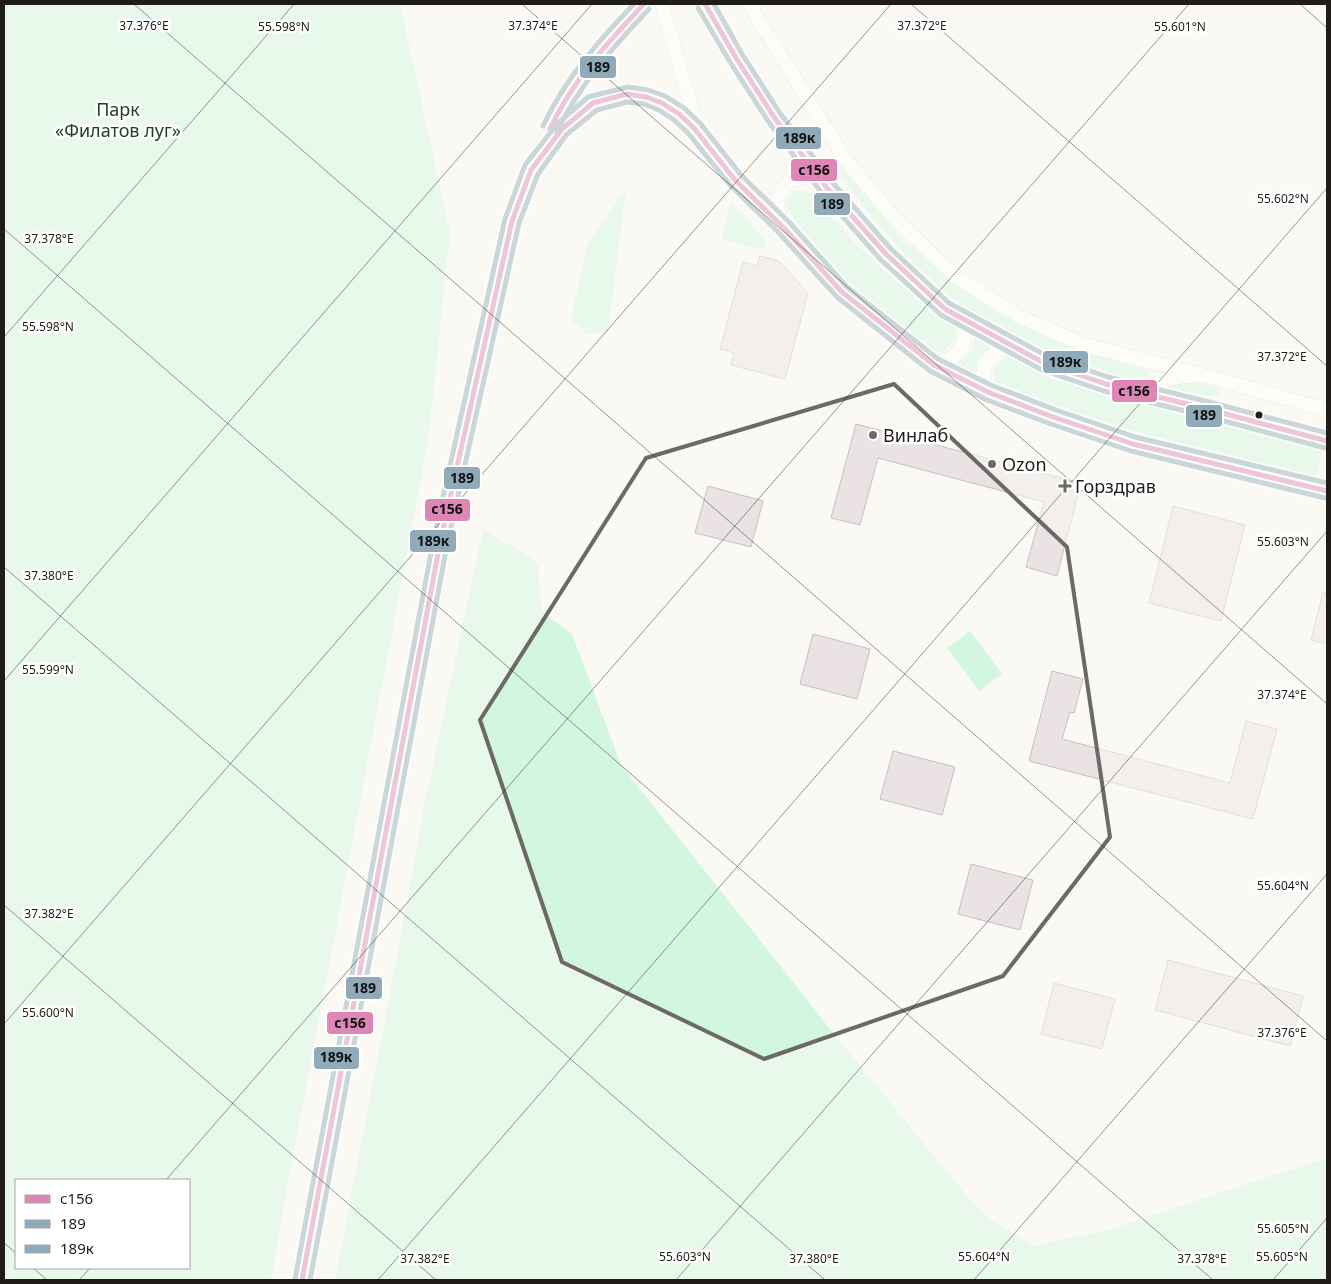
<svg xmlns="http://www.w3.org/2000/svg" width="1331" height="1284" viewBox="0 0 1331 1284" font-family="'Noto Sans',sans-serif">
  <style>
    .green { fill: #d2f6e0; fill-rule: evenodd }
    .building { fill: #eae2e4; stroke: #c5c1c1 }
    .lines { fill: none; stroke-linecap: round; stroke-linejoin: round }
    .minor-casing { stroke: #d5d3ce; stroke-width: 15 }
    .tertiary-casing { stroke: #d5d3ce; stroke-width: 19 }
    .minor { stroke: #fefefd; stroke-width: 14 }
    .tertiary { stroke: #fefefd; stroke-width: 18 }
    .bus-1-casing { stroke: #fff; stroke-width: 9 }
    .bus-2-casing { stroke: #fff; stroke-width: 9 }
    .bus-3-casing { stroke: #fff; stroke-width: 9 }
    .bus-1 { stroke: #de87b6; stroke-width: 5 }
    .bus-2 { stroke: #91aaba; stroke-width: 5 }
    .bus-3 { stroke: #91aaba; stroke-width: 5 }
    .marked { fill: none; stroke: #6c6a65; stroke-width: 4; stroke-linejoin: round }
    .ticks { fill: none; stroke: #201d18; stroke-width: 1; stroke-opacity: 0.45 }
    .bus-dot { fill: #201d18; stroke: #fff; stroke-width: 2 }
    .poi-dot { fill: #6c6a65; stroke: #fff; stroke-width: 2 }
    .labels { text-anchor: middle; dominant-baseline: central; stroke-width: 5; stroke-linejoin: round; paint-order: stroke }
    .park-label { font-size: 18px; fill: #1b402e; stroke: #fff }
    .poi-label { font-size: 18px; fill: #201d18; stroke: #fff; text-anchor: start }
    .ticks-label { font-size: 12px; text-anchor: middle; fill: #201d18; stroke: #fff; stroke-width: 5; stroke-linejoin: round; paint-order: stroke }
    .line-badge { stroke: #fff; stroke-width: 2 }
    .pale-badge-label { font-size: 14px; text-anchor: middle; font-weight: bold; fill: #111 }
  </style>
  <rect width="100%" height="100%" fill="#faf9f4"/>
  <g class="green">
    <path d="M4,4H400L450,233L428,442L291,1166L271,1280H4ZM16,1180H189V1268H16Z"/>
    <path d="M840,166L901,238L951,281L1000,315L1063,345L1148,371L1149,374C1130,385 1106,375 1087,368C1044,354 1002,333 964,307C939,289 913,263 892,240C879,226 867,211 856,196C849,186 843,177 835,168Z"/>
    <polygon points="626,189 608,332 587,334 571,319 587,246"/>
    <path d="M794,190H804L814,195L852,240L884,271L929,309L952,325L956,331L955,339L944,352L936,353C888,319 841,281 806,234C799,225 792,216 786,205L789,198Z"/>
    <polygon points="731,202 766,242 764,250 722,239"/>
    <path d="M973,336L992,347C979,354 976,362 974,376L953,364C966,360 975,350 973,336Z"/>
    <polygon points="1011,355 1052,374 1103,391 1323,447 1316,477 1101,423 1016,392 999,385 995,380 994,375 995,368 999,362"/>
    <polygon points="1192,381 1220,389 1218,396 1170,393 1165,390 1166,387 1171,384"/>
    <polygon points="483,530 524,553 538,565 542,612 572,634 621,765 838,1039 970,1200 990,1220 1034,1246 1116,1228 1231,1189 1327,1158 1327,1280 335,1280 393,978 425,802"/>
    <polygon points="970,631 1002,674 979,691 947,648"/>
  </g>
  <g class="building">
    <polygon points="760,256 779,261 808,293 785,379 731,365 734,353 720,349 743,262 757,266"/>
    <polygon points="856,424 1081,483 1057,576 1026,567 1044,502 878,458 860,525 831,518"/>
    <polygon points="708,486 763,501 751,547 695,533"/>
    <polygon points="1173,506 1245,525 1221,621 1149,603"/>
    <polygon points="1323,592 1327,592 1327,644 1311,640"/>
    <polygon points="813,634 870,649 857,699 800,684"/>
    <polygon points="1052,671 1083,679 1074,713 1070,712 1062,739 1230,783 1246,721 1277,729 1253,819 1029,761"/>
    <polygon points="893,751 955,767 942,815 880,799"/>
    <polygon points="971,864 1033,880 1020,930 958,914"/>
    <polygon points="1168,960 1303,996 1290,1046 1155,1010"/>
    <polygon points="1054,983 1115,999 1102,1049 1041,1034"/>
  </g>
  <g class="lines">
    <defs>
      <g id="minor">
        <polyline points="662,4 699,133"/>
        <polyline points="705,4 736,58 774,117 823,184"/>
        <polyline points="751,4 755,14 845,159 897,221 956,277 1020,317 1085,345 1206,376 1327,410"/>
        <polyline points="541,149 556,116 588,66 619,30 644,4"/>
        <polyline points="531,170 562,129 593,103 627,94 646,97 662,103 679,114 694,128 735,180 783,227 842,292 934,365 990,393 1053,417 1133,444 1327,491"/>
        <polyline points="783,227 777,205 780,193 789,181 806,177 827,188 886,254 945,309 1044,363 1106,384 1207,409 1327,441"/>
        <polyline points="934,365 954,357 963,345 965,328 959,317"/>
        <polyline points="990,393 983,378 985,363 998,350 1017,348"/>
        <polyline points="1142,393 1161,381 1183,376 1193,376"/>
      </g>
      <polyline id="tertiary" points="302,1280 440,543 512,221 531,170"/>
    </defs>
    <use href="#minor" class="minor-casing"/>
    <use href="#tertiary" class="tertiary-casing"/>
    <use href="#minor" class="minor"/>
    <use href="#tertiary" class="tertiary"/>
    <defs>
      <g id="bus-1">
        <polyline points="705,4 736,58 774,117 827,188 886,254 945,309 1044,363 1106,384 1207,409 1327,441"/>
        <path d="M550,129C572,81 608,42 644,4"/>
        <polyline points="302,1280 440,543 512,221 531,170 562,129 593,103 627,94 646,97 662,103 679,114 694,128 735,180 783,227 842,292 934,365 990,393 1053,417 1133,444 1327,491"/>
      </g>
      <g id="bus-2">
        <polyline points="698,8 730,62 768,121 821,192 880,259 941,315 1042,370 1104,391 1205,416 1325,448"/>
        <path d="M557,132C579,85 614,46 649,9"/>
        <polyline points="310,1280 447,545 519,223 538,174 567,134 597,110 627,102 644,104 659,110 674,120 688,133 730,185 778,232 837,297 930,371 987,400 1051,424 1131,451 1325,498"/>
      </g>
      <g id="bus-3">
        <polyline points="714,4 742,54 780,113 833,183 891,249 949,303 1047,356 1108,377 1209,402 1327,433"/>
        <path d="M543,126C565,79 599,40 634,4"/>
        <polyline points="295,1279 433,542 505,219 525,165 557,124 588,97 628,87 648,90 665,96 684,108 700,123 741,175 789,222 847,287 938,359 993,386 1056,410 1135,437 1327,483"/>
      </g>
    </defs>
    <use href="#bus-1" class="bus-1-casing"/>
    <use href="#bus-2" class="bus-2-casing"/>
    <use href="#bus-3" class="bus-3-casing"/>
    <use href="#bus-1" class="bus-1"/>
    <use href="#bus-2" class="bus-2"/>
    <use href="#bus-3" class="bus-3"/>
  </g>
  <path d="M0 0H1331V1284H0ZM894,384L1067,547L1110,837L1003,976L764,1059L562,962L480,720L646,458Z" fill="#faf9f4" fill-opacity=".55" fill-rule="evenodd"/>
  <path class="marked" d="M894,384L1067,547L1110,837L1003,976L764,1059L562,962L480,720L646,458Z"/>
  <path class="ticks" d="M134,4L1327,1041M522,4L1327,704M911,4L1327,366M1300,4L1327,28M4,229L1213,1280M4,337L294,4M4,567L825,1280M4,681L592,4M4,905L436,1280M4,1024L891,4M166,1180L1189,4M4,1243L16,1253M33,1268L47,1280M79,1280L90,1268M378,1280L1327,188M676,1280L1327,531M974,1280L1327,874M1273,1280L1327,1218"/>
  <circle class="bus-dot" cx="1259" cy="415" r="4.5"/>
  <g class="poi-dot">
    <circle cx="873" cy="435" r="5"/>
    <circle cx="992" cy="464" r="5"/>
    <path d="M1062.5 478.5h5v5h5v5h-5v5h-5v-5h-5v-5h5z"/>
  </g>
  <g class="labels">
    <g class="park-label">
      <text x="118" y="109">Парк<tspan x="118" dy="21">«Филатов луг»</tspan></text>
    </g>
    <g class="poi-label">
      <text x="883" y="435">Винлаб</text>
      <text x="1002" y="464">Ozon</text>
      <text x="1075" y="486">Горздрав</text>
    </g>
  </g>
  <g class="ticks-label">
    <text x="144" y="30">37.376°E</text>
    <text x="533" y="30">37.374°E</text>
    <text x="922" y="30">37.372°E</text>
    <text x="284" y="31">55.598°N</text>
    <text x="1180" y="31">55.601°N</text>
    <text x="1283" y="203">55.602°N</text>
    <text x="49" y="243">37.378°E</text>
    <text x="48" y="331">55.598°N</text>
    <text x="1282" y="361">37.372°E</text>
    <text x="1283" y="546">55.603°N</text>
    <text x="49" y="580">37.380°E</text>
    <text x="48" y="674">55.599°N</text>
    <text x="1282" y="699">37.374°E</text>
    <text x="1283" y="890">55.604°N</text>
    <text x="49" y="918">37.382°E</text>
    <text x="48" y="1017">55.600°N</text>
    <text x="1282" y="1037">37.376°E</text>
    <text x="1283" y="1233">55.605°N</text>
    <text x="685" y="1261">55.603°N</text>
    <text x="984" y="1261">55.604°N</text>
    <text x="1282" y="1261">55.605°N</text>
    <text x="425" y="1263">37.382°E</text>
    <text x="814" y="1263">37.380°E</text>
    <text x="1202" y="1263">37.378°E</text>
  </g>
  <g class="line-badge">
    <rect x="579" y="55" width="38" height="24" rx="5" fill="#91aaba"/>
    <rect x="775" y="126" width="47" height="24" rx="5" fill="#91aaba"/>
    <rect x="790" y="158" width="48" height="24" rx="5" fill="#de87b6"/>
    <rect x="813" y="192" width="38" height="24" rx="5" fill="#91aaba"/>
    <rect x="1042" y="350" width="47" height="24" rx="5" fill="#91aaba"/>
    <rect x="1111" y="379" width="47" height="24" rx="5" fill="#de87b6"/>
    <rect x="1185" y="404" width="38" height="24" rx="5" fill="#91aaba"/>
    <rect x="443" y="466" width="38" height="24" rx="5" fill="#91aaba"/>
    <rect x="424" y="498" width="47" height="24" rx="5" fill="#de87b6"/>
    <rect x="409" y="529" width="48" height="24" rx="5" fill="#91aaba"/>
    <rect x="345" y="976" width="38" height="24" rx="5" fill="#91aaba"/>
    <rect x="326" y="1011" width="48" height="24" rx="5" fill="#de87b6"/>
    <rect x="313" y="1046" width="47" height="24" rx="5" fill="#91aaba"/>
  </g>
  <g class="pale-badge-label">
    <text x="598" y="72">189</text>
    <text x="799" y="143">189к</text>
    <text x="814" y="175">с156</text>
    <text x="832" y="209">189</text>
    <text x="1065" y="367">189к</text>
    <text x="1134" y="396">с156</text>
    <text x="1204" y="420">189</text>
    <text x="462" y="483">189</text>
    <text x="447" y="514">с156</text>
    <text x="433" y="546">189к</text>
    <text x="364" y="993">189</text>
    <text x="350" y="1028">с156</text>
    <text x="336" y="1062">189к</text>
  </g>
  <rect width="1331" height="1284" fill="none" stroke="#201d18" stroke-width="10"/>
  <rect x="15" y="1179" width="175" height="90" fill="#ffffff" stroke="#a6a5a3"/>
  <rect x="25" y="1195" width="25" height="8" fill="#de87b6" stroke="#a6a5a3"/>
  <text x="60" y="1204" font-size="15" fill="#201d18">с156</text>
  <rect x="25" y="1220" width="25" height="8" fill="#91aaba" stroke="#a6a5a3"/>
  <text x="60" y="1229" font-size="15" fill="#201d18">189</text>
  <rect x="25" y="1245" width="25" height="8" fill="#91aaba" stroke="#a6a5a3"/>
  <text x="60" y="1254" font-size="15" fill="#201d18">189к</text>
</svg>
